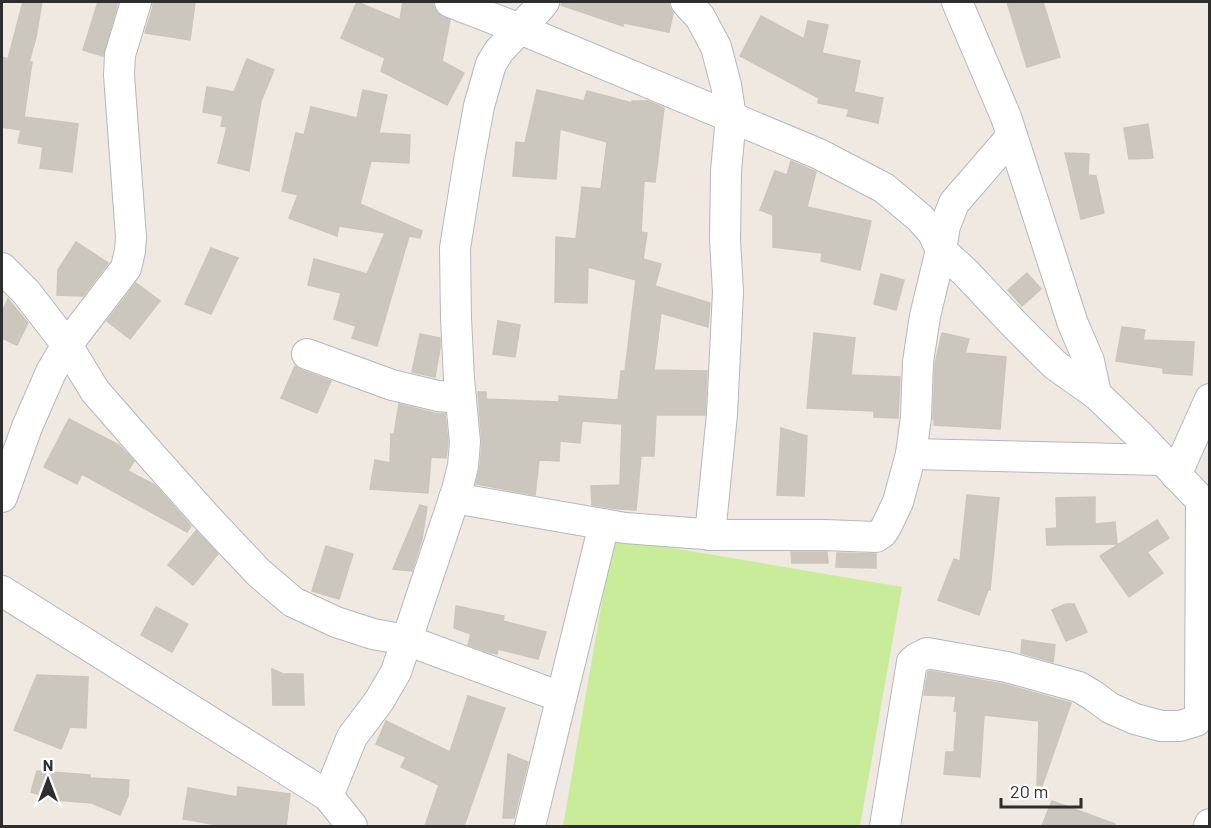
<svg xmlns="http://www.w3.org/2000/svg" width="1211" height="828" viewBox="0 0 1211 828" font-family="Barlow,sans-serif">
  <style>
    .pitch { fill: #c9ec9a }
    .building { fill: #cbc7bf; stroke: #cbc5ba; stroke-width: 1.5 }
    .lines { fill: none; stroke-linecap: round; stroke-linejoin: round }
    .street-casing { stroke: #b4b7c1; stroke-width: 32 }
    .street { stroke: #fff; stroke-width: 30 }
  </style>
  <rect width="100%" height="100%" fill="#efe9e1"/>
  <polygon class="pitch" points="613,538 902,587 860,826 563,826"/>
  <g class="building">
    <polygon points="23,2 42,2 36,37 29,62 32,62 24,117 78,124 72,172 40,168 43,147 18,143 21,130 2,127 2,57 8,59"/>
    <polygon points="98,2 118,2 103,56 83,50"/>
    <polygon points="153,2 195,2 190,40 145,33 153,7"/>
    <polygon points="357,2 400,20 403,2 433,2 433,5 437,13 450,20 442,61 464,73 447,105 381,71 385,58 341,38"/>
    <polygon points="562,2 669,2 669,6 673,13 669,32 624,23 623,26 561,5"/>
    <polygon points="1007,2 1043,2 1060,57 1027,67"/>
    <polygon points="761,16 804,39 808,21 828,25 822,53 860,61 854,92 883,98 878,123 847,116 849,109 818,103 819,98 740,56"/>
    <polygon points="247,59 274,70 261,101 249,171 218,163 227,127 221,126 223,116 203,112 207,87 234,92"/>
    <polygon points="363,90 387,95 379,133 410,135 409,163 371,161 360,204 422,231 420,238 409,236 377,346 352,338 356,326 334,319 341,293 308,285 314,259 367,274 385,233 339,226 337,236 289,218 298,195 282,191 296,133 304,135 311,107 357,118"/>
    <polygon points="537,90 584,101 587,91 632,103 632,101 648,101 664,108 655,182 644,181 641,232 647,233 643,259 661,264 655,286 710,303 708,327 661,313 654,370 707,371 705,415 656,415 654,456 641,456 636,510 619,509 592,505 591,486 620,485 622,424 582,421 580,443 560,441 559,461 539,460 535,495 476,484 480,467 482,443 478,392 486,392 486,399 559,402 559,396 618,400 621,371 625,371 636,280 588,267 587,303 555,302 556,237 576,239 582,187 601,189 607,142 560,129 556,179 513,176 516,142 525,143"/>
    <polygon points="1148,124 1153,158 1129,159 1124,128"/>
    <polygon points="1065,153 1089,154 1088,175 1096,176 1104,213 1081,219"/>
    <polygon points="791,161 816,172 807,207 871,221 860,270 821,261 822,253 773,247 773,215 760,210 775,171 787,175"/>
    <polygon points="76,242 108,263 83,296 57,295 58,270"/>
    <polygon points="211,248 238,258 211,314 185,304"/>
    <polygon points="1027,273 1041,289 1022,306 1008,290"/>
    <polygon points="881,274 904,280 896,310 874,304"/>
    <polygon points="136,283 160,301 130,339 107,321"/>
    <polygon points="8,299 28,323 17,345 2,338 2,313"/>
    <polygon points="498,321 520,325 515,357 493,354"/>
    <polygon points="1122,327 1145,330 1143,340 1194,342 1192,375 1163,373 1163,368 1116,361"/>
    <polygon points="814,333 855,338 851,375 900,377 898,418 874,417 874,411 807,408"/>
    <polygon points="942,333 969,339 965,353 1006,357 1000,429 934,425 934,419 933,419 935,364"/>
    <polygon points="420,334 440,338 440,348 435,377 412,372"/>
    <polygon points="295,366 301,370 331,381 317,413 281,398"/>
    <polygon points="399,404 434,413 445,414 448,442 446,458 431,457 428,493 370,489 375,460 390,463 391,434 394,434"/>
    <polygon points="69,419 119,445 134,461 128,471 155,485 191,526 187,532 82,474 77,484 44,467"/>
    <polygon points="781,428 807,436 804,496 777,495"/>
    <polygon points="967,495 999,498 990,590 988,590 979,615 938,600 954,559 960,561"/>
    <polygon points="1095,497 1095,524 1115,522 1117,544 1047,545 1046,529 1057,528 1056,498"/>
    <polygon points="420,505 427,507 422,539 412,571 393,569"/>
    <polygon points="1157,520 1169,538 1147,552 1163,573 1129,597 1100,556"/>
    <polygon points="196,531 218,554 193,585 168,565"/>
    <polygon points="326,546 353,554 339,599 312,591"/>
    <polygon points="791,552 827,552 828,563 792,563"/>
    <polygon points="837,553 876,554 876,568 836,567"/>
    <polygon points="1066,604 1074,604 1087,632 1066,641 1052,610"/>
    <polygon points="456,606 504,616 503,621 546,632 538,659 498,649 497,654 491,653 468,645 471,634 454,628"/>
    <polygon points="156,607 188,624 172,652 141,635"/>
    <polygon points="1022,640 1055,645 1053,662 1021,653"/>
    <polygon points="272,669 283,674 303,674 304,705 273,705"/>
    <polygon points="930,671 1003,684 1071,703 1042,786 1037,785 1039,721 984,715 980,777 944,774 946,752 954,752 957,712 954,711 956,696 924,695 928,672"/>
    <polygon points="37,675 88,677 86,728 70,727 61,749 14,730"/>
    <polygon points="468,696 505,708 464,826 425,826 439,785 401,767 406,757 376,744 386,721 450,752"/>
    <polygon points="508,754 528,762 514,818 503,818"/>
    <polygon points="37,771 90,775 90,778 129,780 128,796 120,815 92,803 55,800 31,792"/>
    <polygon points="238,787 290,794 286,826 224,826 183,819 188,788 237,797"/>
    <polygon points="1052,801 1115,824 1114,826 1042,826"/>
  </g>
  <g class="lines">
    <defs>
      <g id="street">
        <polyline points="450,2 520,29 819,154 884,188 920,218 933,233 941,250 966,273 1014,324 1055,365 1096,394 1139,435 1210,510"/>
        <polyline points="686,2 700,17 716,47 726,85 731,117 726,171 725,240 728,292 722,414 710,535"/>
        <polyline points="957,2 1006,117 1073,324 1089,361 1096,394"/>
        <polyline points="2,268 26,292 67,345 95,391 150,454 208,519 259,573 293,602 336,622 373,634 406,640 561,697"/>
        <polyline points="307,354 392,385 438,396 461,398"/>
        <polyline points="911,454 1162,460"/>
        <polyline points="1176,475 1210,399"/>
        <polyline points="2,497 27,427 51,372 67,345 126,268 130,251 131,237 119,75 120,55 136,2"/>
        <polyline points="454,498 625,528 717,535 824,535 876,537 882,533 886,527 898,502 911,454 916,417 918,362 925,316 941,250 945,226 954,203 1012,136"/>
        <polyline points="2,591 328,796 352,826"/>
        <polyline points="328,796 352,737 379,701 396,672 457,490 463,466 465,442 459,379 456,318 455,248 469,161 479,106 491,64 499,51 540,7 544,2"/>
        <polyline points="530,826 604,524"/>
        <polyline points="885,826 912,662 917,658 927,653 1007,667 1079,687 1094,696 1110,708 1135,719 1161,726 1180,726 1196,721 1200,715 1201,501"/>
        <polyline points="1209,826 1210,824"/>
      </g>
    </defs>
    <use href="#street" class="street-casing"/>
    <use href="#street" class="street"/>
  </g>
  <rect width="1211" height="828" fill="none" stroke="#2e2e2e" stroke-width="6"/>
  <g transform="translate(48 780)" stroke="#ffffff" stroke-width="4.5" paint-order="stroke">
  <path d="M0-4.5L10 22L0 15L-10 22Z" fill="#2e2e2e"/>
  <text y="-9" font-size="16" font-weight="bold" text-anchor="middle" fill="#2e2e2e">N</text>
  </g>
  <path d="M1001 798v9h80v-9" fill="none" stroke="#2e2e2e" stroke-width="3"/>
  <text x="1010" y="798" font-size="18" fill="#2e2e2e" stroke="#ffffff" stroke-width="4.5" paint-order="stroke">20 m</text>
</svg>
